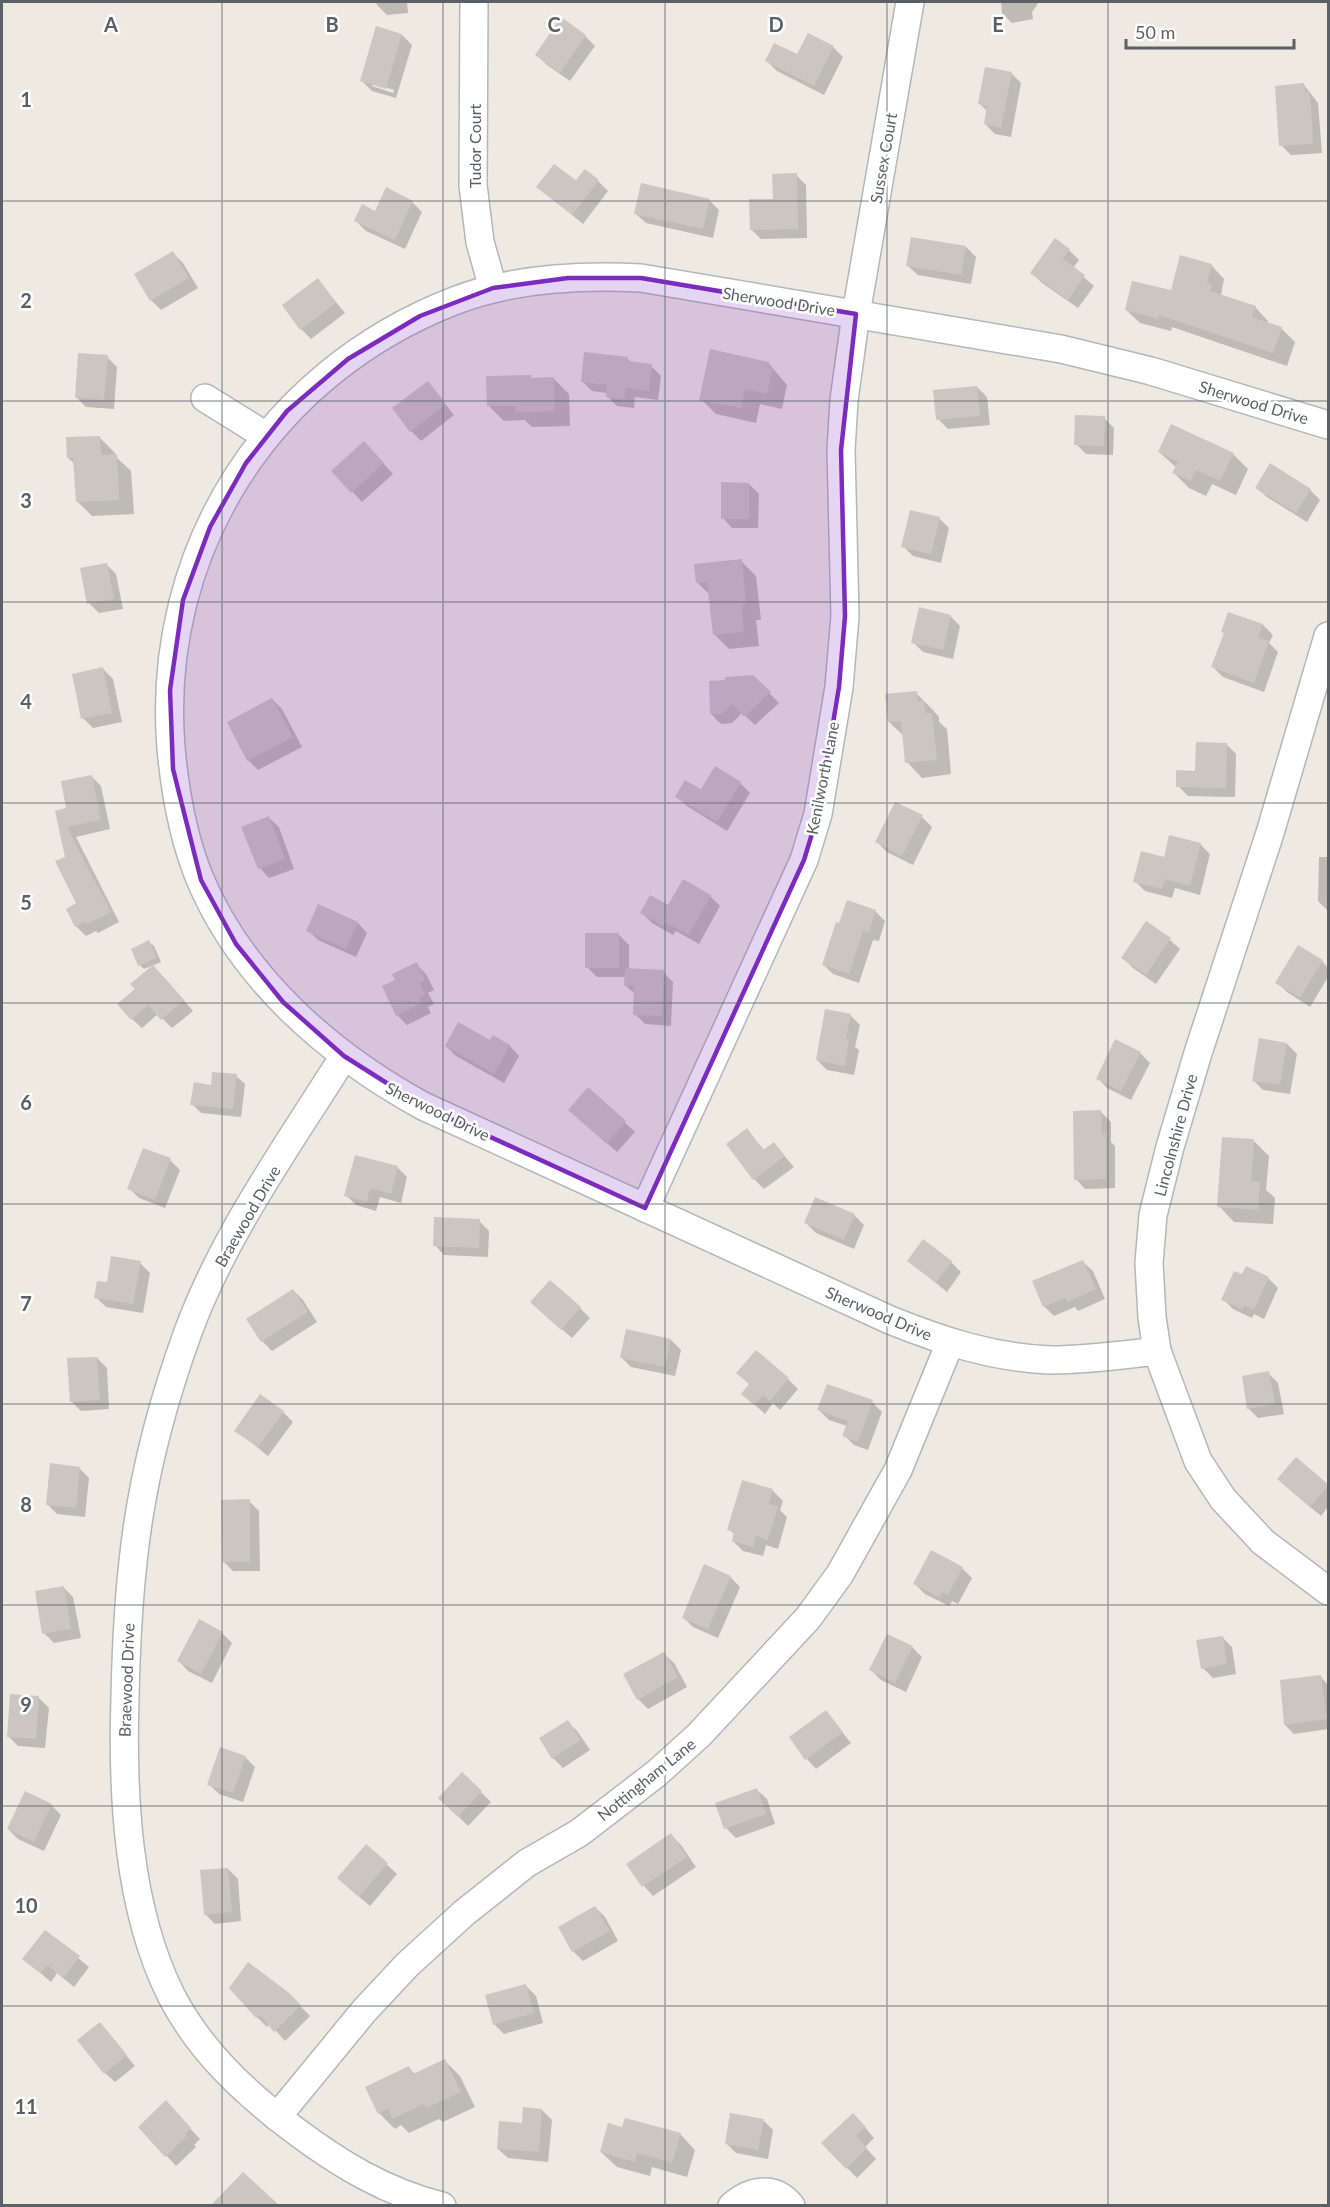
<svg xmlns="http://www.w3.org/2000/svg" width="1330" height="2207" viewBox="0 0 1330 2207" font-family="Lato,sans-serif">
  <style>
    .shadow { fill: #0003; fill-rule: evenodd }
    .building { fill: #cbc6c1 }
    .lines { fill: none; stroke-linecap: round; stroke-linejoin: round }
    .minor-casing { stroke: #b2b7ba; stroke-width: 30 }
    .minor { stroke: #fff; stroke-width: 27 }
    .marked { fill: #7b2cbf; fill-opacity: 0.2; stroke: #7b2cbf; stroke-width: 4.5; stroke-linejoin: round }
    .grid { fill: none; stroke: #5a6064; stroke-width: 1.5; stroke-opacity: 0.55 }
    .labels { text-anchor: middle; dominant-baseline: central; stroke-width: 5; stroke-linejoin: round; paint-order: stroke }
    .street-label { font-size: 16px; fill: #5a6064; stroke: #fff }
    .grid-label { font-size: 20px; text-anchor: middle; font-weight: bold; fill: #5a6064; stroke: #fff; stroke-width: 5; stroke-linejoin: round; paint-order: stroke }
  </style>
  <rect width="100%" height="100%" fill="#eee9e1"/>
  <g class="shadow">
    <polygon points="376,2 407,2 408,13 387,15 377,5"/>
    <polygon points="1001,2 1039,2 1032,12 1033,19 1012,23 1002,13"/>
    <path d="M402,35L412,45L396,98L372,91L362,81ZM372,83L394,90L393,93L372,86Z"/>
    <polygon points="585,36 595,46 570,81 547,65 537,55"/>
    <polygon points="833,47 843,57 824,95 777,71 767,61 797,56"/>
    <polygon points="1011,73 1021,83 1011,137 995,134 985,124 988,112 980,104"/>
    <polygon points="1304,85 1318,103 1322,153 1291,155 1281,145"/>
    <polygon points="796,175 806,185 807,238 761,239 751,229"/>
    <polygon points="598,181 608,191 583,224 538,187"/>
    <polygon points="709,200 719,210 713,238 646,223 636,214"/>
    <polygon points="412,202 422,212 405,249 366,231 356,221"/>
    <polygon points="966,247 976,257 971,284 918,275 908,266"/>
    <polygon points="1069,250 1079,260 1073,268 1094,286 1078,308 1042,283 1032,273"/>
    <polygon points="173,253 183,263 198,288 161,310 151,300"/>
    <polygon points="1211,265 1224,279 1221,295 1255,307 1268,321 1268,324 1281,328 1295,342 1287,366 1172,327 1171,331 1140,323 1126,310 1172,291"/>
    <polygon points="318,280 345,313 311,339 301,329"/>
    <polygon points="107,357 117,367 114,409 86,407 76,397"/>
    <polygon points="628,359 632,363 651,366 661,376 658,400 635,397 634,408 617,406 607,396 607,393 592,391 582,381"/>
    <polygon points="769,364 787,385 782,409 760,404 756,423 716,414 701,399"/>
    <polygon points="530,376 533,380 554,379 569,394 570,426 532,427 525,420 504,421 489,406"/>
    <polygon points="428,383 454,415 421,441 411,431"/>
    <polygon points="977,387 987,397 990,425 948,429 938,419"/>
    <polygon points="1104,418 1114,428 1113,455 1086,454 1076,444"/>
    <polygon points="99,437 115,453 115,456 131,471 134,514 92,516 77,501 75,464 68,458"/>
    <polygon points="1159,452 1233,454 1248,469 1236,495 1212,484 1206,496 1189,488 1174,473 1177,468"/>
    <polygon points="374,453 393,474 362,502 333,471"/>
    <polygon points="749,484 759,494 758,528 732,528 723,518"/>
    <polygon points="1257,488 1310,490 1320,500 1307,522 1267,497"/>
    <polygon points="939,518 949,528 941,563 913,556 903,546"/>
    <polygon points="741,561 756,576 761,620 756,620 759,646 729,649 714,634 710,595 697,582"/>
    <polygon points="106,564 116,574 123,609 99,613 89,603"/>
    <polygon points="1229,614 1263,625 1273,635 1269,643 1278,652 1264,692 1223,677 1213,667 1225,633"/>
    <polygon points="950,616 960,626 953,659 923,652 913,642"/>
    <polygon points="103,669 113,679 122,722 93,728 83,718"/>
    <polygon points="753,677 779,703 755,725 742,713 732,723 721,724 711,714"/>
    <polygon points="916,693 931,708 939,717 939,722 947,729 951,774 922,778 907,762 904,736 889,722"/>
    <polygon points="272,699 282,709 302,747 258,770 248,760 229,722"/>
    <polygon points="1226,744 1236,754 1235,797 1188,796 1178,786"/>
    <polygon points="716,768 740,783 750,793 727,831 687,806 677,796 702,791"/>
    <polygon points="91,776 101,786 110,829 76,837 119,922 98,933 96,931 86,936 76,926 78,904 56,812 68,809"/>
    <polygon points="922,817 932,827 913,865 887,852 877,842"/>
    <polygon points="269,818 279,827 294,869 269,878 260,868"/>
    <polygon points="1200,844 1210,854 1200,895 1175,888 1172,898 1145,891 1135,881 1165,858"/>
    <polygon points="1319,857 1328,857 1328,911 1318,901"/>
    <polygon points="684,881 710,896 720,906 699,944 676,931 673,935 652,923 642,913 669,907"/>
    <polygon points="875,911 885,921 879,941 873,940 859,983 833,974 823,964 840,925"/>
    <polygon points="358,923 367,933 356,957 318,940 308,930"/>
    <polygon points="619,935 629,945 629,970 663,972 673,982 671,1026 645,1024 635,1014 636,995 625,985 626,977 597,977 587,967"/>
    <polygon points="1170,940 1180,949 1156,984 1133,968 1123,958"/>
    <polygon points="149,942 154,946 161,962 144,969 140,965"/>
    <polygon points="1299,947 1322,961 1328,968 1328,977 1310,1007 1287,992 1277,982"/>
    <polygon points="416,964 426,974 434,990 428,993 434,1004 428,1007 431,1013 407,1025 397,1015 397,981"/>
    <polygon points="163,976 193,1011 172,1028 158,1014 142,1028 132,1019"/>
    <polygon points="850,1015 860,1025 855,1047 859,1050 854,1075 827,1070 817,1060"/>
    <polygon points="493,1037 510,1046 519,1056 504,1083 456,1056 446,1046 490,1042"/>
    <polygon points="1287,1044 1297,1054 1290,1094 1263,1090 1253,1080"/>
    <polygon points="1140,1053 1150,1063 1131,1100 1107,1088 1098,1078"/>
    <polygon points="236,1076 245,1084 241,1117 201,1113 192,1104 212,1087"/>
    <polygon points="588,1089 635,1132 617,1152 580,1119"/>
    <polygon points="1101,1112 1111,1122 1111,1142 1115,1146 1115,1188 1085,1189 1076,1179"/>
    <polygon points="747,1130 764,1150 774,1144 794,1167 764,1189 754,1179 728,1144"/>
    <polygon points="1254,1141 1269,1156 1266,1190 1275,1198 1273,1224 1234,1222 1219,1206"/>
    <polygon points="170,1160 180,1170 165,1208 139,1198 129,1188"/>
    <polygon points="397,1167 407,1177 401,1203 380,1197 376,1211 356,1205 346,1195"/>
    <polygon points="854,1215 864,1225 854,1249 816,1233 806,1223"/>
    <polygon points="479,1221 489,1231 488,1257 444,1255 435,1245"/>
    <polygon points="909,1261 951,1262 961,1272 947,1292"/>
    <polygon points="1083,1262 1093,1271 1105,1299 1078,1311 1075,1307 1054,1316 1044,1306"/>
    <polygon points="140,1263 150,1273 143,1313 106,1307 96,1297 108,1284"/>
    <polygon points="1243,1276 1268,1278 1278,1288 1264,1319 1254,1314 1252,1318 1233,1309 1223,1299"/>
    <polygon points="293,1290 303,1300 317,1322 272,1351 262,1341 248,1319"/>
    <polygon points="580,1308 590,1318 572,1338 542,1312"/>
    <polygon points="671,1340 681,1350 675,1376 631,1367 621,1357"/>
    <polygon points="97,1358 107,1368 109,1409 81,1411 71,1401"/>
    <polygon points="1268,1373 1278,1383 1284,1414 1258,1418 1248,1408"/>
    <polygon points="788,1379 798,1389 780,1410 773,1403 765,1414 743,1394"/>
    <polygon points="872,1402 882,1412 868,1450 854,1445 844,1435 847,1426 829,1420 819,1410"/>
    <polygon points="283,1412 293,1422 268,1456 236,1430"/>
    <polygon points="1296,1459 1328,1487 1328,1507 1321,1516 1289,1489"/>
    <polygon points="79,1468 89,1478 85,1517 57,1514 47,1504"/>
    <polygon points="743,1482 773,1491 783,1501 780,1510 787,1517 778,1549 766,1545 763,1556 743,1551 733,1541 735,1535 729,1529"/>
    <polygon points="249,1501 259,1511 260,1571 233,1571 223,1561"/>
    <polygon points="962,1568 972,1578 958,1604 952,1601 949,1606 925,1594 915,1584"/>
    <polygon points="730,1577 740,1587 718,1638 693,1627 683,1617"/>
    <polygon points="63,1587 73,1597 81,1638 54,1643 44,1633"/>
    <polygon points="222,1633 232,1643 212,1683 188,1671 179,1661"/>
    <polygon points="1222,1637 1232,1647 1236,1674 1213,1678 1203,1668"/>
    <polygon points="912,1647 922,1657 906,1692 881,1680 871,1670"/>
    <polygon points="664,1654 674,1663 687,1687 648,1709 638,1699"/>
    <polygon points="1320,1676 1328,1685 1328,1729 1294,1734 1285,1725"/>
    <polygon points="39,1698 49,1708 45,1748 18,1746 8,1736"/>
    <polygon points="826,1712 851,1743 816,1769 807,1759"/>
    <polygon points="568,1722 578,1732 590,1750 563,1768 553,1758"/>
    <polygon points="245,1757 255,1767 243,1802 219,1794 209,1784"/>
    <polygon points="463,1775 491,1802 468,1826 440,1798"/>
    <polygon points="757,1790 767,1799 775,1824 736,1838 726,1828"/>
    <polygon points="51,1805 61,1815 44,1851 18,1839 8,1829"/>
    <polygon points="671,1835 681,1845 696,1867 653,1896 644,1886 629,1864"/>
    <polygon points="366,1846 397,1874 370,1906 349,1888"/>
    <polygon points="228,1869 238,1879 241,1921 215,1924 205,1914"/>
    <polygon points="595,1907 605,1917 618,1941 583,1961 573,1951"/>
    <polygon points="46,1932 89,1967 74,1987 57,1973 51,1982 24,1959"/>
    <polygon points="526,1986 536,1996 543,2023 504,2034 494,2024"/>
    <polygon points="287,1993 310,2016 285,2041 270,2024 267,2027 257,2017"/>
    <polygon points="100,2024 135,2066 115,2082 105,2073"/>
    <polygon points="445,2061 460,2076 475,2107 443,2122 439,2119 409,2133 401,2125 395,2129 379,2113 367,2087 409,2068 416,2075"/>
    <polygon points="542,2110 552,2120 548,2162 508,2158 498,2149"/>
    <polygon points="175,2112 200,2139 194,2145 196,2147 176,2166 140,2127"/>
    <polygon points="763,2120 773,2130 768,2159 736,2153 726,2143"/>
    <polygon points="863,2125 874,2138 865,2147 876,2159 857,2178 823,2143"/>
    <polygon points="623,2129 680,2134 695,2150 687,2177 652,2167 650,2176 617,2167 601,2152"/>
    <polygon points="243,2174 276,2206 239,2206 226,2192"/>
  </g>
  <g class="building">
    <polygon points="561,17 586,35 560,73 535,55"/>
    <polygon points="376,26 402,34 386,89 360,81"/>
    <polygon points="808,33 834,46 814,86 765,61 774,43 797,54"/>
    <polygon points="985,67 1012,72 1001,128 984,124 987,106 978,104"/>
    <polygon points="1304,83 1305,92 1309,91 1311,104 1313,144 1279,146 1275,86"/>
    <polygon points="554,164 576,180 585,169 599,180 572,215 536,187"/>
    <polygon points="797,173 798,229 750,230 749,199 773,199 772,174"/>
    <polygon points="641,183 710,199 703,229 634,214"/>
    <polygon points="386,187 413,201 395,240 354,221 362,204 375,211"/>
    <polygon points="911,237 966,246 961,275 906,266"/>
    <polygon points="1055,238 1070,249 1063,259 1085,275 1068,300 1030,273"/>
    <polygon points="173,251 189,278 150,301 134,274"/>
    <polygon points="1180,255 1212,264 1207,283 1212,284 1210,291 1256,306 1252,317 1282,327 1273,353 1159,315 1158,319 1125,310 1132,281 1171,290"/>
    <polygon points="318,278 336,303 300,330 282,305"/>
    <polygon points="710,349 769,362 768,367 773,368 767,394 745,389 741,408 699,400"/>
    <polygon points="584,352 628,357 628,361 652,364 649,391 626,388 624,399 606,397 607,385 581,382"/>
    <polygon points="78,353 108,355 104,400 75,397"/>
    <polygon points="531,375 531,378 554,377 555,411 516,413 515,406 487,406 486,376"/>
    <polygon points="428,381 446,404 410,432 392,408"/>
    <polygon points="977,386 980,416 936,420 933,390"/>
    <polygon points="1075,415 1105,416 1104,446 1074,445"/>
    <polygon points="1171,424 1234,453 1220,481 1196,470 1191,481 1172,473 1178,462 1158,452"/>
    <polygon points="100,436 101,455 117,454 119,500 76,502 73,458 67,458 66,437"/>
    <polygon points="364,441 384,463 351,493 331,471"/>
    <polygon points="1270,463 1311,489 1296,513 1255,488"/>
    <polygon points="721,482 749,483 749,519 721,519"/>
    <polygon points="910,510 940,517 931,554 901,547"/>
    <polygon points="742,559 746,605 741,606 744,632 713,635 707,582 696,583 694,564"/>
    <polygon points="107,563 114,599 87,604 80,568"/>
    <polygon points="919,607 951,615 943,650 911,643"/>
    <polygon points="1228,612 1263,624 1258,637 1269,641 1254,683 1211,667 1224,633 1221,632"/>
    <polygon points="103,667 112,713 81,719 72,674"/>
    <polygon points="753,675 771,692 744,717 732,704 722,714 710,714 709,681 725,680 725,677"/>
    <polygon points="917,691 918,701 924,701 925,713 932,713 937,760 905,763 901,721 888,722 885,694"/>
    <polygon points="272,698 293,737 247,761 227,722"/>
    <polygon points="1196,742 1227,743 1226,788 1176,787 1176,770 1195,771"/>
    <polygon points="715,766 741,782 717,822 675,797 685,780 701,789"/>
    <polygon points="92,775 101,820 67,827 111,912 87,924 85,922 75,927 66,909 76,903 55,861 65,857 55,811 66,808 61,781"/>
    <polygon points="895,802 923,815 902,856 875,842"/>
    <polygon points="269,816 285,859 258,869 241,827"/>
    <polygon points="1169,835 1201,843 1190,886 1165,879 1162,889 1133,882 1141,851 1164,857"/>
    <polygon points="683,879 711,895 689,935 665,922 663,926 640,913 650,895 668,905"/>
    <polygon points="847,900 876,910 869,932 863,931 849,974 822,965 836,922 839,923"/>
    <polygon points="318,904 358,922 346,949 306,931"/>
    <polygon points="1146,921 1171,938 1146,975 1121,958"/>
    <rect x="585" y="933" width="34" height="35"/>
    <polygon points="149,940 157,958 138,966 131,949"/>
    <polygon points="1298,945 1323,960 1300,998 1275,983"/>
    <polygon points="417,962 425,980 419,983 425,994 419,997 422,1003 396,1016 382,986 395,980 392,974"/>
    <polygon points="153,965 184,1000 161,1020 148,1005 131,1020 117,1004 135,989 130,984"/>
    <polygon points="625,968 664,970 662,1016 633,1015 634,986 624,986"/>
    <polygon points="825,1009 851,1014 846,1038 849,1039 845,1066 816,1060"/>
    <polygon points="458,1022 490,1040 493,1035 510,1045 494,1074 445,1046"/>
    <polygon points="1259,1038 1287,1043 1280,1085 1252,1081"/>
    <polygon points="1115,1039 1141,1052 1121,1091 1096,1079"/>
    <polygon points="212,1072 237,1074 233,1109 190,1105 194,1082 211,1085"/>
    <polygon points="588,1087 626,1121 607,1144 568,1110"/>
    <polygon points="1101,1110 1102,1134 1106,1134 1106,1179 1074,1180 1073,1111"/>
    <polygon points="747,1128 763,1150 774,1142 785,1156 753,1180 726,1144"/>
    <polygon points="1222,1137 1254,1139 1251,1181 1260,1182 1258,1210 1217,1207"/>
    <polygon points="143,1148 171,1158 155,1200 127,1189"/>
    <polygon points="355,1155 398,1166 391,1194 370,1188 367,1202 344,1196"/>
    <polygon points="815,1197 855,1214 844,1240 804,1223"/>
    <polygon points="434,1217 480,1219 479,1248 433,1246"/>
    <polygon points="923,1239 952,1261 936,1283 907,1261"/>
    <polygon points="111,1256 141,1261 133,1304 94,1298 97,1281 107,1282"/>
    <polygon points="1083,1260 1096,1289 1067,1302 1066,1298 1043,1307 1032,1281"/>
    <polygon points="1246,1266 1269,1277 1254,1310 1244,1305 1242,1309 1221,1300 1234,1271 1242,1274"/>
    <polygon points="550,1280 581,1307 561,1330 530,1302"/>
    <polygon points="293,1289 308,1312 261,1342 246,1319"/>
    <polygon points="626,1329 671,1339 665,1367 620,1358"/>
    <polygon points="756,1350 789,1378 770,1401 763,1395 754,1405 741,1394 749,1384 736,1373"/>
    <polygon points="97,1357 100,1400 70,1402 67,1358"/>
    <polygon points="1269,1371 1275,1404 1247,1409 1242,1376"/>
    <polygon points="827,1384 873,1400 858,1442 842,1436 848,1421 817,1410"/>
    <polygon points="260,1394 284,1411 258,1447 234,1431"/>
    <polygon points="1296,1457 1329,1485 1310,1507 1277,1479"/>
    <polygon points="50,1463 80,1467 76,1508 46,1505"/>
    <polygon points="742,1480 773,1489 769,1504 778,1506 768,1540 756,1536 753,1547 732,1541 734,1532 727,1530"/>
    <polygon points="250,1499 250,1562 222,1562 221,1500"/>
    <polygon points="931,1550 963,1567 948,1595 942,1592 939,1597 913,1584"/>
    <polygon points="704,1564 731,1576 708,1629 682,1618"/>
    <polygon points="64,1586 71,1629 42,1634 35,1591"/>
    <polygon points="199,1619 223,1632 201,1674 177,1661"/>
    <polygon points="887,1634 913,1646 895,1683 869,1670"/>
    <polygon points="1223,1636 1227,1664 1201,1669 1196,1640"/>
    <polygon points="664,1652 678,1677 637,1700 623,1674"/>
    <polygon points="1321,1675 1327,1719 1284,1725 1280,1680"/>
    <polygon points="10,1694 39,1696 36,1739 7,1737"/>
    <polygon points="826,1710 843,1732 805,1760 789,1737"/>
    <polygon points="568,1720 581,1740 552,1759 539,1738"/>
    <polygon points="220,1747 246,1756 233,1793 207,1785"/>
    <polygon points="462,1772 482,1791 458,1817 438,1798"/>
    <polygon points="757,1788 766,1814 724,1829 715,1803"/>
    <polygon points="25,1791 52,1804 34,1842 7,1829"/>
    <polygon points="671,1833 687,1857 642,1887 626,1864"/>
    <polygon points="366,1844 388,1863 359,1897 337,1878"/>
    <polygon points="228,1868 232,1912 204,1915 200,1870"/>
    <polygon points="595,1906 610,1931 572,1952 558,1927"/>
    <polygon points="45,1930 80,1956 63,1978 47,1965 40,1973 22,1959"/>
    <polygon points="248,1962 288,1992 301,2005 274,2032 260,2015 256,2018 229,1988"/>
    <polygon points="526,1984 534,2013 493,2025 485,1995"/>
    <polygon points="100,2022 127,2055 104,2074 77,2040"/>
    <polygon points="445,2059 461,2092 426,2108 424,2104 392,2119 388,2109 378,2114 365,2087 409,2066 413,2074"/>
    <polygon points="166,2100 191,2128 185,2134 187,2136 165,2157 138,2127"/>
    <polygon points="523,2107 542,2109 539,2152 497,2149 499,2121 522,2123"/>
    <polygon points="730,2113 764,2119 758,2150 725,2144"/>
    <polygon points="853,2113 866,2127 856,2136 867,2148 846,2169 821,2143"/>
    <polygon points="625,2118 681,2133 672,2163 637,2153 635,2162 600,2152 608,2123 622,2127"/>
    <polygon points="243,2172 279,2205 211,2205"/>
  </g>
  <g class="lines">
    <defs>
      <g id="minor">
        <polyline points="474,2 473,185 480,242 493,288"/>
        <polyline points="205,398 266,436"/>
        <polyline points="1328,636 1270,833 1198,1053 1170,1147 1153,1215 1149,1263 1152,1317 1157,1351 1198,1461 1223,1499 1263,1542 1328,1591"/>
        <path d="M344,1056C289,1144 224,1234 188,1332C161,1406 141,1484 133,1562C128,1607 126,1652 125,1697C122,1793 127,1907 171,1995C199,2050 244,2092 293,2129C338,2163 385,2192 442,2206"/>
        <polyline points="645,1208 804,860 818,814 839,687 845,616 841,450 844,400 856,314 910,2"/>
        <path d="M1157,1351C1122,1355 1086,1360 1051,1360C994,1358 942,1341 890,1320L423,1106C330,1055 242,979 200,879C183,838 175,792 171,748C155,550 269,373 454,301C512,278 579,275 641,278L1061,349L1151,371L1328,425"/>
        <polyline points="277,2117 364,2011 407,1965 464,1913 527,1863 579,1833 657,1773 699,1735 808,1618 840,1574 898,1470 950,1343"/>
        <path d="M732,2206C750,2190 774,2185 791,2206"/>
      </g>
    </defs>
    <use href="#minor" class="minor-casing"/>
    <use href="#minor" class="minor"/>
  </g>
  <path class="marked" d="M568,278H641L856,314L841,450L845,616L839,687L818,814L804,860L645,1208L423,1106L344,1056L283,1002L236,944L201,880L173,769L170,690L183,600L210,527L246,463L287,411L348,359L420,316L493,288Z"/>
  <path class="grid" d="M222,2V2206M443,2V2206M665,2V2206M887,2V2206M1108,2V2206M2,201H1328M2,401H1328M2,602H1328M2,803H1328M2,1003H1328M2,1204H1328M2,1404H1328M2,1605H1328M2,1806H1328M2,2006H1328"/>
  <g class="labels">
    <g class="street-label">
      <text transform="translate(474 146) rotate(-90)">Tudor Court</text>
      <text transform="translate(883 158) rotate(-80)">Sussex Court</text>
      <text transform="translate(779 301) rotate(9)">Sherwood Drive</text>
      <text transform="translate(1254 402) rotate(17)">Sherwood Drive</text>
      <text transform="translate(822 778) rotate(-79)">Kenilworth Lane</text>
      <text transform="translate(438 1111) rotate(26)">Sherwood Drive</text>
      <text transform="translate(1175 1135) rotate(-75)">Lincolnshire Drive</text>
      <text transform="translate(247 1216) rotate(-60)">Braewood Drive</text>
      <text transform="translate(879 1313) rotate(23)">Sherwood Drive</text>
      <text transform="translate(126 1680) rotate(-88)">Braewood Drive</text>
      <text transform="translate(646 1779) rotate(-39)">Nottingham Lane</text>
    </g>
  </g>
  <g class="grid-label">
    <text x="111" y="32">A</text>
    <text x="332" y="32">B</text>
    <text x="554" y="32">C</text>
    <text x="776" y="32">D</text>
    <text x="998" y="32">E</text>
    <text x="26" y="107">1</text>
    <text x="26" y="308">2</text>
    <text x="26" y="508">3</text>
    <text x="26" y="709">4</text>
    <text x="26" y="910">5</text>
    <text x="26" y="1110">6</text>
    <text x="26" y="1311">7</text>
    <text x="26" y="1512">8</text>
    <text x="26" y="1712">9</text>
    <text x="26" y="1913">10</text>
    <text x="26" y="2114">11</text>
  </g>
  <rect width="1330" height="2207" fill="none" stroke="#5a6064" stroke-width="6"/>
  <path d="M1126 39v9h168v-9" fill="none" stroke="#5a6064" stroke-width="3"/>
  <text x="1135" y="39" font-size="18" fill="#5a6064" stroke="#ffffff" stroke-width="4.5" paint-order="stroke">50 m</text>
</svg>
